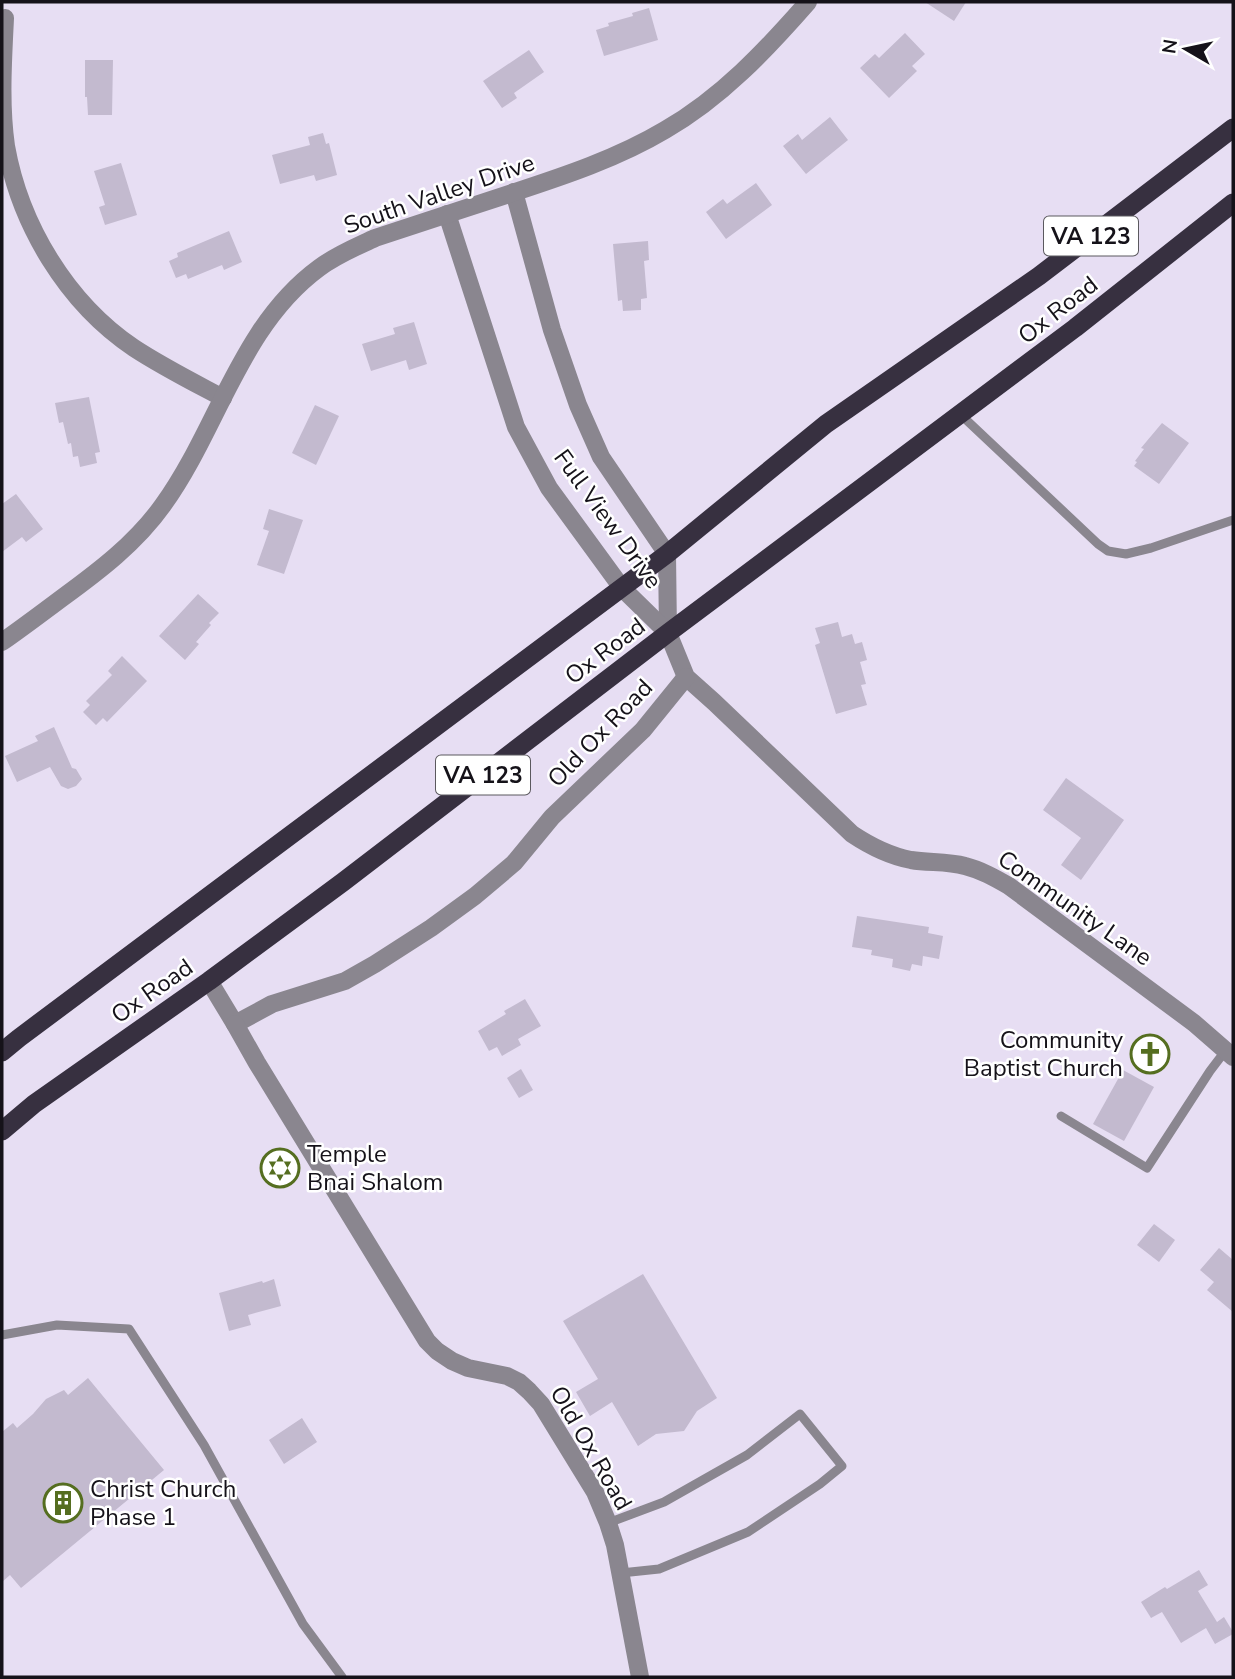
<svg xmlns="http://www.w3.org/2000/svg" width="1235" height="1679" viewBox="0 0 1235 1679" font-family="'Nunito Sans',sans-serif">
  <style>
    .building { fill: #c3bacf }
    .lines { fill: none; stroke-linecap: round; stroke-linejoin: round }
    .service { stroke: #8a868f; stroke-width: 9 }
    .minor { stroke: #8a868f; stroke-width: 18 }
    .trunk { stroke: #373040; stroke-width: 19 }
    .labels { text-anchor: middle; dominant-baseline: central; stroke-width: 5; stroke-linejoin: round; paint-order: stroke }
    .shield { fill: #fff; stroke: #5b595e; stroke-width: 2 }
    .shield-label { font-size: 23px; font-weight: bold; fill: #151219 }
    .street-label { font-size: 24px; fill: #151219; stroke: #fff }
    .poi-label { font-size: 24px; fill: #151219; stroke: #fff; text-anchor: start }
  </style>
  <rect width="100%" height="100%" fill="#e7def3"/>
  <g class="building">
    <polygon points="925,2 966,2 954,21"/>
    <polygon points="649,8 658,40 604,56 596,30 609,26 608,23 633,16 632,13"/>
    <polygon points="905,33 925,54 912,66 917,71 889,98 860,68 875,54 879,58"/>
    <polygon points="529,50 544,72 514,93 517,98 502,108 483,81"/>
    <polygon points="85,60 113,60 112,115 88,115 87,97 85,97"/>
    <polygon points="830,117 848,140 806,174 783,146 798,134 802,140"/>
    <polygon points="323,133 326,144 329,143 337,175 316,181 314,175 280,184 272,155 310,145 308,137"/>
    <polygon points="121,163 137,215 105,225 99,207 105,205 94,171"/>
    <polygon points="756,183 772,205 726,239 706,212 723,199 727,204"/>
    <polygon points="229,231 242,262 224,270 222,265 188,279 186,274 176,278 169,261 178,257 177,253"/>
    <polygon points="648,241 649,260 644,261 647,298 641,299 641,310 623,311 622,300 618,301 613,244"/>
    <polygon points="414,322 427,364 409,370 406,360 371,371 362,344 395,334 393,328"/>
    <polygon points="89,397 100,452 95,453 97,463 80,467 78,456 73,457 71,443 68,444 63,422 59,423 55,403"/>
    <polygon points="315,405 339,416 316,465 292,453"/>
    <polygon points="1162,423 1189,443 1159,484 1134,466 1137,462 1135,461 1144,449 1141,448"/>
    <polygon points="16,494 43,529 26,542 22,537 2,552 2,504"/>
    <polygon points="269,509 303,520 284,574 257,565 269,531 263,529"/>
    <polygon points="198,594 219,613 209,623 211,625 196,642 199,644 185,660 159,636"/>
    <polygon points="838,622 842,637 852,634 855,644 862,642 867,660 860,662 866,684 861,685 867,705 836,714 815,645 820,643 815,628"/>
    <polygon points="122,656 147,681 107,722 103,718 96,725 83,712 90,705 86,701 112,675 108,671"/>
    <polygon points="54,727 72,768 76,769 82,779 76,786 68,789 61,786 50,767 17,782 5,756 38,741 35,736"/>
    <polygon points="1066,778 1124,820 1081,880 1061,865 1081,838 1043,810"/>
    <polygon points="857,916 929,927 928,933 943,936 939,959 923,956 922,966 912,964 910,971 892,967 893,959 871,955 872,950 852,947"/>
    <polygon points="525,999 541,1026 518,1039 521,1045 502,1056 497,1047 489,1051 478,1031 506,1014 504,1011"/>
    <polygon points="521,1069 533,1090 519,1098 507,1078"/>
    <polygon points="1123,1070 1154,1087 1124,1141 1093,1124"/>
    <polygon points="1154,1224 1175,1240 1159,1262 1137,1245"/>
    <polygon points="1219,1248 1233,1260 1233,1312 1207,1290 1214,1282 1200,1270"/>
    <polygon points="643,1274 717,1398 697,1411 684,1431 656,1434 638,1446 612,1402 590,1416 576,1392 598,1379 563,1321"/>
    <polygon points="274,1279 281,1306 248,1315 251,1325 229,1331 219,1293 262,1281 263,1283"/>
    <polygon points="88,1378 164,1470 21,1588 10,1575 2,1582 2,1432 13,1423 17,1428 33,1414 46,1399 64,1390 68,1395"/>
    <polygon points="302,1418 317,1442 284,1464 269,1440"/>
    <polygon points="1199,1570 1208,1585 1198,1591 1217,1622 1224,1617 1233,1632 1233,1634 1215,1644 1206,1628 1181,1643 1162,1612 1151,1618 1141,1602 1165,1587 1167,1589"/>
  </g>
  <g class="lines">
    <g class="service">
      <polyline points="960,414 1098,544 1108,551 1126,554 1151,548 1233,520"/>
      <polyline points="1061,1116 1147,1168 1210,1071 1226,1050"/>
      <polyline points="2,1335 57,1325 129,1329 204,1445 303,1624 342,1677"/>
      <polyline points="608,1523 664,1502 747,1455 800,1414 842,1466 820,1484 748,1532 659,1569 621,1573"/>
    </g>
    <g class="minor">
      <path d="M5,18C3,60 0,104 6,146C20,225 67,303 134,348C163,367 193,382 223,398"/>
      <path d="M514,192L552,330L578,405L601,457L667,554L668,633L686,677L714,702L852,834C870,846 890,856 911,860C929,863 947,861 965,866C981,870 995,878 1009,886L1194,1023L1233,1057"/>
      <polyline points="447,214 516,427 549,488 622,588 668,633"/>
      <path d="M2,642C22,628 42,613 62,598C99,571 136,543 163,505C218,429 240,326 319,268C336,255 356,247 375,238C421,223 466,208 512,193C564,176 618,158 665,130C721,98 766,50 808,2"/>
      <polyline points="209,981 235,1024 272,1004 345,981 375,964 431,928 475,896 514,863 552,817 643,730 686,677"/>
      <polyline points="235,1024 257,1063 427,1341 437,1351 452,1361 468,1368 507,1376 519,1382 529,1391 541,1404 595,1492 608,1523 615,1545 640,1677"/>
    </g>
    <g class="trunk">
      <polyline points="2,1052 19,1038 667,554 826,424 1039,276 1233,128"/>
      <polyline points="2,1131 34,1104 209,981 343,882 668,633 1075,328 1233,203"/>
    </g>
  </g>
  <defs>
    <symbol id="church-ring" viewBox="-11 -11 22 22"><circle r="9.5" fill="#fff" stroke="#556e20" stroke-width="1.5"/><path d="M-1.2-6h2.4v3.5h3.3v2.4h-3.3V6h-2.4V-.1h-3.3v-2.4h3.3Z" fill="#556e20"/></symbol>
    <symbol id="synagogue-ring" viewBox="-11 -11 22 22"><circle r="9.5" fill="#fff" stroke="#556e20" stroke-width="1.5"/><path d="M0-6.5L5.6 3.2H-5.6ZM0 6.5L5.6-3.2H-5.6Z" fill="#556e20"/></symbol>
    <symbol id="building-ring" viewBox="-11 -11 22 22"><circle r="9.5" fill="#fff" stroke="#556e20" stroke-width="1.5"/><path d="M-4-6H4V6H1V3H-1V6H-4ZM-2.5-4.3h1.7v1.8h-1.7ZM.8-4.3h1.7v1.8H.8ZM-2.5-1h1.7V.8h-1.7ZM.8-1h1.7V.8H.8Z" fill="#556e20"/></symbol>
  </defs>
  <g fill-rule="evenodd">
    <use href="#church-ring" x="1128" y="1032" width="44" height="44"/>
    <use href="#synagogue-ring" x="258" y="1146" width="44" height="44"/>
    <use href="#building-ring" x="41" y="1481" width="44" height="44"/>
  </g>
  <g class="labels">
    <g class="shield">
      <rect x="1044" y="216.5" width="94" height="39" rx="5"/>
      <rect x="436" y="755.5" width="94" height="39" rx="5"/>
    </g>
    <g class="shield-label">
      <text x="1091" y="236">VA 123</text>
      <text x="483" y="775">VA 123</text>
    </g>
    <g class="street-label">
      <text transform="translate(439 194) rotate(-19)">South Valley Drive</text>
      <text transform="translate(1058 310) rotate(-38)">Ox Road</text>
      <text transform="translate(608 519) rotate(54)">Full View Drive</text>
      <text transform="translate(605 651) rotate(-37)">Ox Road</text>
      <text transform="translate(600 733) rotate(-46)">Old Ox Road</text>
      <text transform="translate(1075 908) rotate(35)">Community Lane</text>
      <text transform="translate(152 991) rotate(-35)">Ox Road</text>
      <text transform="translate(591 1448) rotate(60)">Old Ox Road</text>
    </g>
    <g class="poi-label">
      <text x="1123" y="1040" text-anchor="end">Community<tspan x="1123" dy="28">Baptist Church</tspan></text>
      <text x="307" y="1154">Temple<tspan x="307" dy="28">Bnai Shalom</tspan></text>
      <text x="90" y="1489">Christ Church<tspan x="90" dy="28">Phase 1</tspan></text>
    </g>
  </g>
  <rect width="1235" height="1679" fill="none" stroke="#151219" stroke-width="7"/>
  <g transform="translate(1186 49) rotate(279)" stroke="#ffffff" stroke-width="5" paint-order="stroke">
  <path d="M0-5L12 26L0 18L-12 26Z" fill="#151219"/>
  <text y="-10" font-size="19" font-weight="bold" text-anchor="middle" fill="#151219">N</text>
  </g>
</svg>
